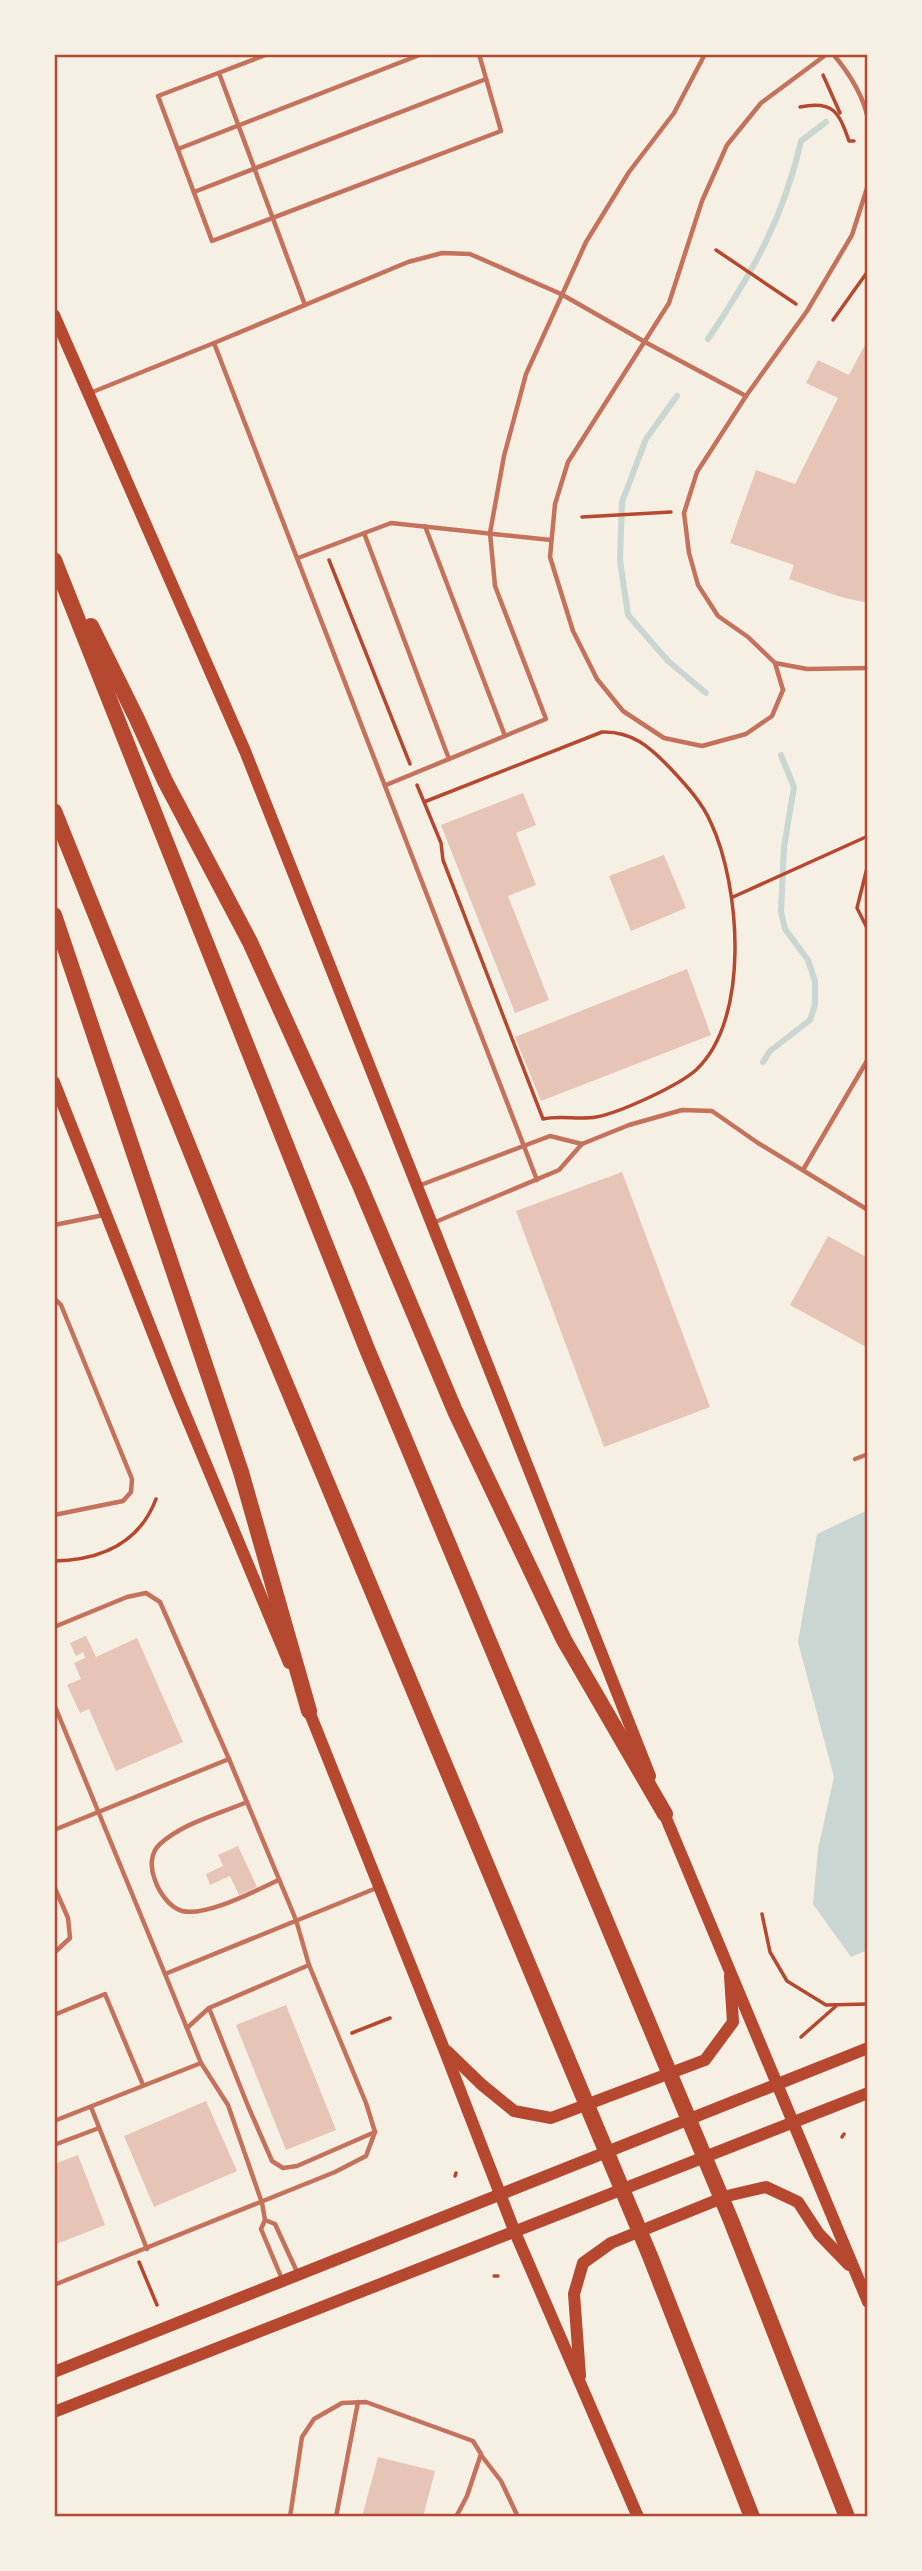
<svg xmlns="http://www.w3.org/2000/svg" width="922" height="2571" viewBox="0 0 922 2571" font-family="Rubik,sans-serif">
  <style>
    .water { fill: #c9d6d2 }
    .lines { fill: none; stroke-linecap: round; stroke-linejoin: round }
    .stream { stroke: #c9d6d2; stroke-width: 6 }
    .building { fill: #e6c5b7 }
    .path { stroke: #b5482f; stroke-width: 3.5 }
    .service { stroke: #c5725c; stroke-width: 4.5 }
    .secondary { stroke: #b5482f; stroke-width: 12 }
    .motorway { stroke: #b5482f; stroke-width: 16 }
    .neatline { fill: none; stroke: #b5482f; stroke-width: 2.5 }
  </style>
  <rect width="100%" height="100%" fill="#f6efe4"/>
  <polygon class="water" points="868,1510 868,1950 851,1957 813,1904 818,1849 834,1777 798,1642 817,1534"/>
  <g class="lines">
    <g class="stream">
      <path d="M708,339C751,275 784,218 801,141L826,122"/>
      <polyline points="677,396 646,439 622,502 620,560 628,615 668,661 706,693"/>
      <polyline points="763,1062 770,1051 810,1020 815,1005 815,981 808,960 785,929 781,912 784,847 794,787 781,755"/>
    </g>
  </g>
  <g class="building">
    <polygon points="868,339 868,603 841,597 789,579 794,565 730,543 756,470 795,484 838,398 806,383 818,360 849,375"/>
    <polygon points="523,793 536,825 516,833 536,885 508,896 549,1000 515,1013 441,825"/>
    <polygon points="664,855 686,908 631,931 609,876"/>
    <polygon points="687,969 711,1035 541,1101 515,1037"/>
    <polygon points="622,1172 710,1407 604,1447 516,1211"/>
    <polygon points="828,1236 868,1258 868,1348 790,1305"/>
    <polygon points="86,1636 96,1657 137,1638 183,1742 116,1771 89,1709 80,1713 67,1685 81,1679 74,1663 85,1658 83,1652 76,1656 70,1643"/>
    <polygon points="238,1846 257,1887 239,1895 230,1876 210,1885 206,1874 223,1866 218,1855"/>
    <polygon points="286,2005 336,2130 286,2150 236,2025"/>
    <polygon points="206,2101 237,2171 154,2207 124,2136"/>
    <polygon points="78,2155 105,2225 54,2245 54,2164"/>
    <polygon points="378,2457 435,2471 423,2517 362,2517"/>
  </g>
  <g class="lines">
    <g class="path">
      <polyline points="823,75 840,113"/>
      <path d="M800,107C833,100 839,112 849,141H854"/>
      <polyline points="716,250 796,304"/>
      <polyline points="833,320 868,271"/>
      <polyline points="582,517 671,512"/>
      <polyline points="329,560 410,764"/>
      <path d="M417,785L441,843L443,860L543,1119C560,1115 578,1120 596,1117C619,1113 678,1086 696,1070C751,1019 740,885 711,823C702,802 685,784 670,768C650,747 632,731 602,732L424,802"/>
      <polyline points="868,864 857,908 868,930"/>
      <polyline points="733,897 868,836"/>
      <path d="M54,1561C101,1560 139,1544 156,1499"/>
      <polyline points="762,1914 770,1952 787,1981 826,2005 868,2004"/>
      <polyline points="352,2033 390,2018"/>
      <polyline points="801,2037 836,2006"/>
      <polyline points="842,2137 844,2134"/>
      <polyline points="455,2176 456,2173"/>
      <polyline points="139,2262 157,2305"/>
      <polyline points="494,2276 498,2276"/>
    </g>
    <g class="service">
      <polyline points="268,54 158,96 212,241 501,131 479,54"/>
      <polyline points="827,54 761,103 727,145 702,201 669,303 568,462 555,504 550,557 573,631 597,679 623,711 664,738 702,746 746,734 772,716 783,690 775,663 748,637 718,616 698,585 689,553 684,513 697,472 746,396 807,311 852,235 868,185"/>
      <path d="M833,54C849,73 863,94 868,119"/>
      <polyline points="219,73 305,305"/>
      <polyline points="178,149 422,54"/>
      <polyline points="194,192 486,79"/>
      <polyline points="214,343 408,262 442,253 470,254 561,294 645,342 746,396"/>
      <polyline points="90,393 214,343 537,1180"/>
      <polyline points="425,526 505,736"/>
      <polyline points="364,533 449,759"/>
      <polyline points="298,558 391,523 551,540"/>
      <polyline points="775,663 807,669 868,668"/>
      <polyline points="386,785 546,719 495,586 490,533 504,456 526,374 586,242 629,172 674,113 705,54"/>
      <polyline points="803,1170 868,1059"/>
      <polyline points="418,1186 550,1136 582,1144"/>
      <polyline points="433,1223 559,1170 582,1144 629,1125 682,1110 712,1111 758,1143 868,1210"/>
      <polyline points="54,1225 104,1215"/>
      <polyline points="54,1298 61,1305 132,1479 131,1492 123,1501 54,1515"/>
      <polyline points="855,1459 868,1454"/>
      <polyline points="54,1627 127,1597 146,1593 160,1602 229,1759 296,1920 309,1965 366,2103 375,2132 366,2156 335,2172 54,2285"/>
      <polyline points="54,1704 165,1974"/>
      <path d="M247,1802C219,1814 183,1823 160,1844C150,1853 150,1868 155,1880C159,1892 169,1907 182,1911C207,1917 256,1890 279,1880"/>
      <polyline points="54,1830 229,1759"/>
      <polyline points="54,1886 68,1918 70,1938 54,1953"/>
      <polyline points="209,2008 248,2106 272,2161 283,2168 297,2166 375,2132"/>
      <polyline points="54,2015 105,1994 143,2085"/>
      <polyline points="187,2028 209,2008 309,1965"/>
      <polyline points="91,2107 147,2249"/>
      <polyline points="54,2121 201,2063"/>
      <polyline points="54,2145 99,2128"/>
      <polyline points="265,2220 275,2224 298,2274"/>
      <polyline points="282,2279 261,2229 265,2220 262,2203 228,2105 201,2063 165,1974 379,1887"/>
      <polyline points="481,2455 501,2481 518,2517"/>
      <polyline points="290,2517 302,2437 314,2419 342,2403 366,2402 473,2441 481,2454 467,2496 456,2517"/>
      <polyline points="336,2517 358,2402"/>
    </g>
    <g class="secondary">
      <polyline points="54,315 245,751 650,1776"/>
      <polyline points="54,1082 176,1392 289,1663"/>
      <polyline points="307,1706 444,2049 514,2230 638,2517"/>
      <polyline points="661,1806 868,2302"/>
      <polyline points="447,2051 481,2084 514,2111 551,2118 705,2060 733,2022 730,1976"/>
      <polyline points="54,2372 868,2048"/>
      <polyline points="580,2376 574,2294 583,2263 611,2243 727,2196 766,2187 798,2202 819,2234 849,2265"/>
      <polyline points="54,2412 868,2093"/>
    </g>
    <g class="motorway">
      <polyline points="54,560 367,1349 732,2223 847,2517"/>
      <polyline points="91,626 137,719 165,781 250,942 359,1183 455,1411 564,1640 665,1814"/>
      <polyline points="54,811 241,1277 650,2256 752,2517"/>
      <polyline points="54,915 241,1472 309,1711"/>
    </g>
  </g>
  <rect width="922" height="2571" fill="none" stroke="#f6efe4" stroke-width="112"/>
  <rect x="56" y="56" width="810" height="2459" class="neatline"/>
</svg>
